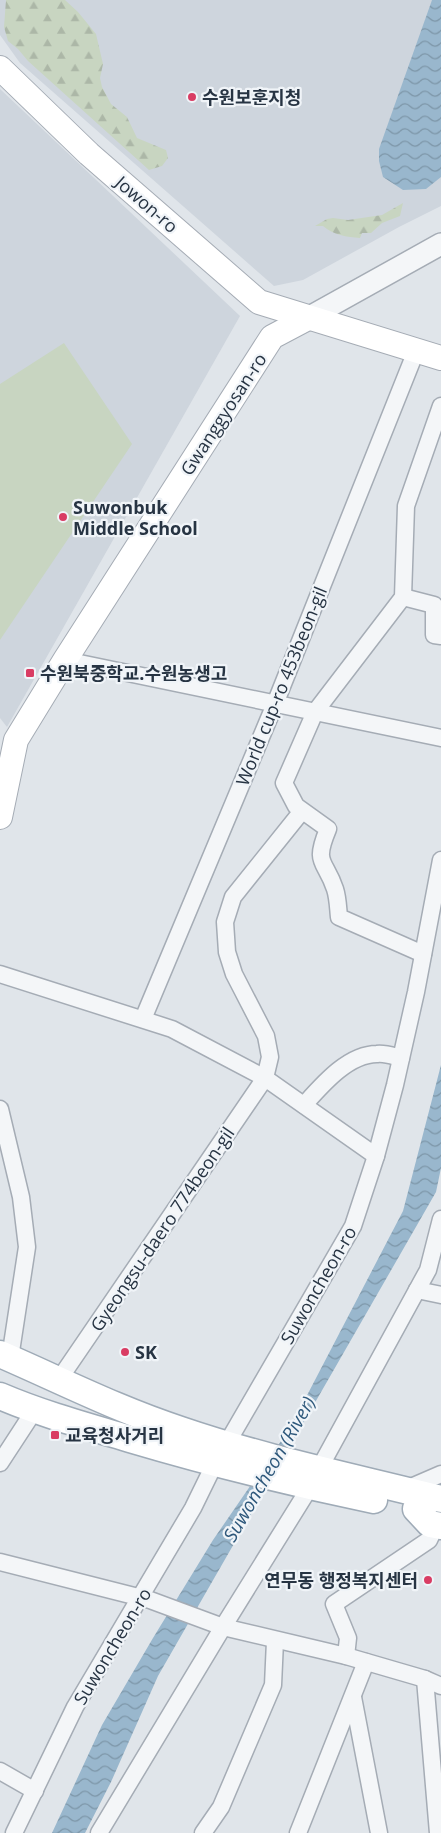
<svg xmlns="http://www.w3.org/2000/svg" width="441" height="1833" viewBox="0 0 441 1833" font-family="'Open Sans','Noto Sans KR',sans-serif">
  <style>
    .built { fill: #ced5dd }
    .forest { fill: url(#forest-firs) }
    .park { fill: #c8d5c1 }
    .water { fill: url(#water-waves) }
    .lines { fill: none; stroke-linecap: round; stroke-linejoin: round }
    .minor-casing { stroke: #a5acb5; stroke-width: 19 }
    .tertiary-casing { stroke: #a5acb5; stroke-width: 24 }
    .secondary-casing { stroke: #a5acb5; stroke-width: 26 }
    .primary-casing { stroke: #9fabb7; stroke-width: 29 }
    .minor { stroke: #f4f6f8; stroke-width: 16 }
    .tertiary { stroke: #f4f6f8; stroke-width: 21 }
    .secondary { stroke: #fff; stroke-width: 24 }
    .primary { stroke: #fff; stroke-width: 26 }
    .poi-dot { fill: #d93c63; stroke: #f0f4f8; stroke-width: 2 }
    .labels { text-anchor: middle; dominant-baseline: central; stroke-width: 4.5; stroke-linejoin: round; paint-order: stroke }
    .poi-label { font-size: 18px; font-weight: bold; fill: #273443; stroke: #f0f4f8; text-anchor: start }
    .street-label { font-size: 18px; fill: #273443; stroke: #f0f4f8 }
    .water-label { font-size: 19px; font-style: italic; fill: #2e587b; stroke: #f0f4f8 }
  </style>
  <defs>
    <pattern id="forest-firs" width="22" height="20" patternUnits="userSpaceOnUse" patternTransform="scale(1.25)"><rect width="22" height="20" fill="#c8d5c1"/><path d="M5 1l3.5 6h-7zM16 11l3.5 6h-7z" fill="#acb7a7"/></pattern>
    <pattern id="water-waves" width="16" height="10" patternUnits="userSpaceOnUse" patternTransform="scale(1.25)"><rect width="16" height="10" fill="#99b7cd"/><path d="M0 5q4-4 8 0t8 0" fill="none" stroke="#7d96a8"/></pattern>
  </defs>
  <rect width="100%" height="100%" fill="#e0e5ea"/>
  <g class="built">
    <polygon points="0,0 441,0 441,206 399,227 303,280 274,286 20,63 0,35"/>
    <polygon points="0,89 240,316 7,727 0,718"/>
  </g>
  <g class="forest">
    <polygon points="6,0 65,0 78,12 96,34 103,64 100,78 102,87 111,104 127,117 137,138 166,150 168,158 162,166 149,170 28,61 18,49 8,41 4,27"/>
    <path d="M403,203L400,216L382,223L371,233H362L360,238C347,237 333,235 323,226H315L327,219L333,218L348,220L382,215Z"/>
  </g>
  <polygon class="park" points="64,343 132,444 0,640 0,384"/>
  <g class="water">
    <polygon points="432,0 441,0 441,177 426,189 403,190 383,177 379,161 379,149"/>
    <polygon points="441,1065 441,1168 436,1192 158,1676 111,1782 85,1833 52,1833 102,1725 153,1638 213,1540 290,1428 403,1211"/>
  </g>
  <g class="lines">
    <defs>
      <g id="minor">
        <polyline points="403,597 434,605 434,635 441,636"/>
        <polyline points="65,660 441,738"/>
        <path d="M423,954L339,917C338,908 338,898 335,889C325,859 313,865 328,829L296,806L284,783L315,712L403,597L406,506L441,406"/>
        <polyline points="0,974 172,1029 265,1078 376,1156"/>
        <polyline points="143,1019 275,704 416,351"/>
        <path d="M304,1105C322,1085 348,1054 377,1054C385,1053 393,1056 401,1058"/>
        <polyline points="0,1109 21,1197 27,1247 10,1358"/>
        <polyline points="417,1290 441,1295"/>
        <polyline points="58,1381 265,1078 270,1057 266,1036 234,974 227,952 225,922 233,897 302,811"/>
        <polyline points="226,1445 353,1226 376,1156 395,1085 416,992 441,860"/>
        <polyline points="0,1463 34,1411"/>
        <polyline points="319,1469 428,1270 441,1219"/>
        <polyline points="404,1490 441,1474"/>
        <polyline points="0,1562 150,1600 223,1627 346,1656 425,1679 441,1686"/>
        <polyline points="346,1656 348,1638 334,1604 429,1540 436,1525"/>
        <polyline points="425,1679 438,1833"/>
        <polyline points="353,1697 379,1833"/>
        <polyline points="0,1771 35,1791"/>
        <polyline points="14,1833 75,1707 193,1508 215,1463"/>
        <polyline points="99,1833 223,1627 310,1487"/>
        <polyline points="203,1833 221,1807 273,1685 275,1641"/>
        <polyline points="298,1833 366,1662"/>
      </g>
      <polyline id="tertiary" points="308,318 441,244"/>
      <g id="secondary">
        <polyline points="0,68 89,154 259,302 441,358"/>
        <polyline points="0,817 16,740 65,660 272,337 308,318"/>
      </g>
      <g id="primary">
        <path d="M0,1354C60,1380 119,1410 181,1430C266,1459 354,1477 441,1499"/>
        <path d="M0,1396C42,1414 86,1426 130,1439C211,1463 292,1483 374,1500"/>
        <polyline points="416,1509 430,1524 441,1526"/>
      </g>
    </defs>
    <use href="#minor" class="minor-casing"/>
    <use href="#tertiary" class="tertiary-casing"/>
    <use href="#secondary" class="secondary-casing"/>
    <use href="#primary" class="primary-casing"/>
    <use href="#minor" class="minor"/>
    <use href="#tertiary" class="tertiary"/>
    <use href="#secondary" class="secondary"/>
    <use href="#primary" class="primary"/>
  </g>
  <g class="poi-dot">
    <circle cx="192" cy="97" r="5"/>
    <circle cx="63" cy="517" r="5"/>
    <rect x="25" y="668" width="10" height="10" rx="2.5"/>
    <circle cx="125" cy="1352" r="5"/>
    <rect x="50" y="1430" width="10" height="10" rx="2.5"/>
    <circle cx="428" cy="1580" r="5"/>
  </g>
  <g class="labels">
    <g class="poi-label">
      <text x="202" y="97">수원보훈지청</text>
      <text x="73" y="507">Suwonbuk<tspan x="73" dy="21">Middle School</tspan></text>
      <text x="40" y="673">수원북중학교.수원농생고</text>
      <text x="135" y="1352">SK</text>
      <text x="65" y="1435">교육청사거리</text>
      <text x="418" y="1580" text-anchor="end">연무동 행정복지센터</text>
    </g>
    <g class="street-label">
      <text transform="translate(147 204) rotate(41)">Jowon-ro</text>
      <text transform="translate(223 414) rotate(-57)">Gwanggyosan-ro</text>
      <text transform="translate(281 686) rotate(-68)">World cup-ro 453beon-gil</text>
      <text transform="translate(162 1229) rotate(-56)">Gyeongsu-daero 774beon-gil</text>
      <text transform="translate(318 1285) rotate(-60)">Suwoncheon-ro</text>
      <text transform="translate(112 1646) rotate(-59)">Suwoncheon-ro</text>
    </g>
    <g class="water-label">
      <text transform="translate(269 1469) rotate(-60)">Suwoncheon (River)</text>
    </g>
  </g>
</svg>
